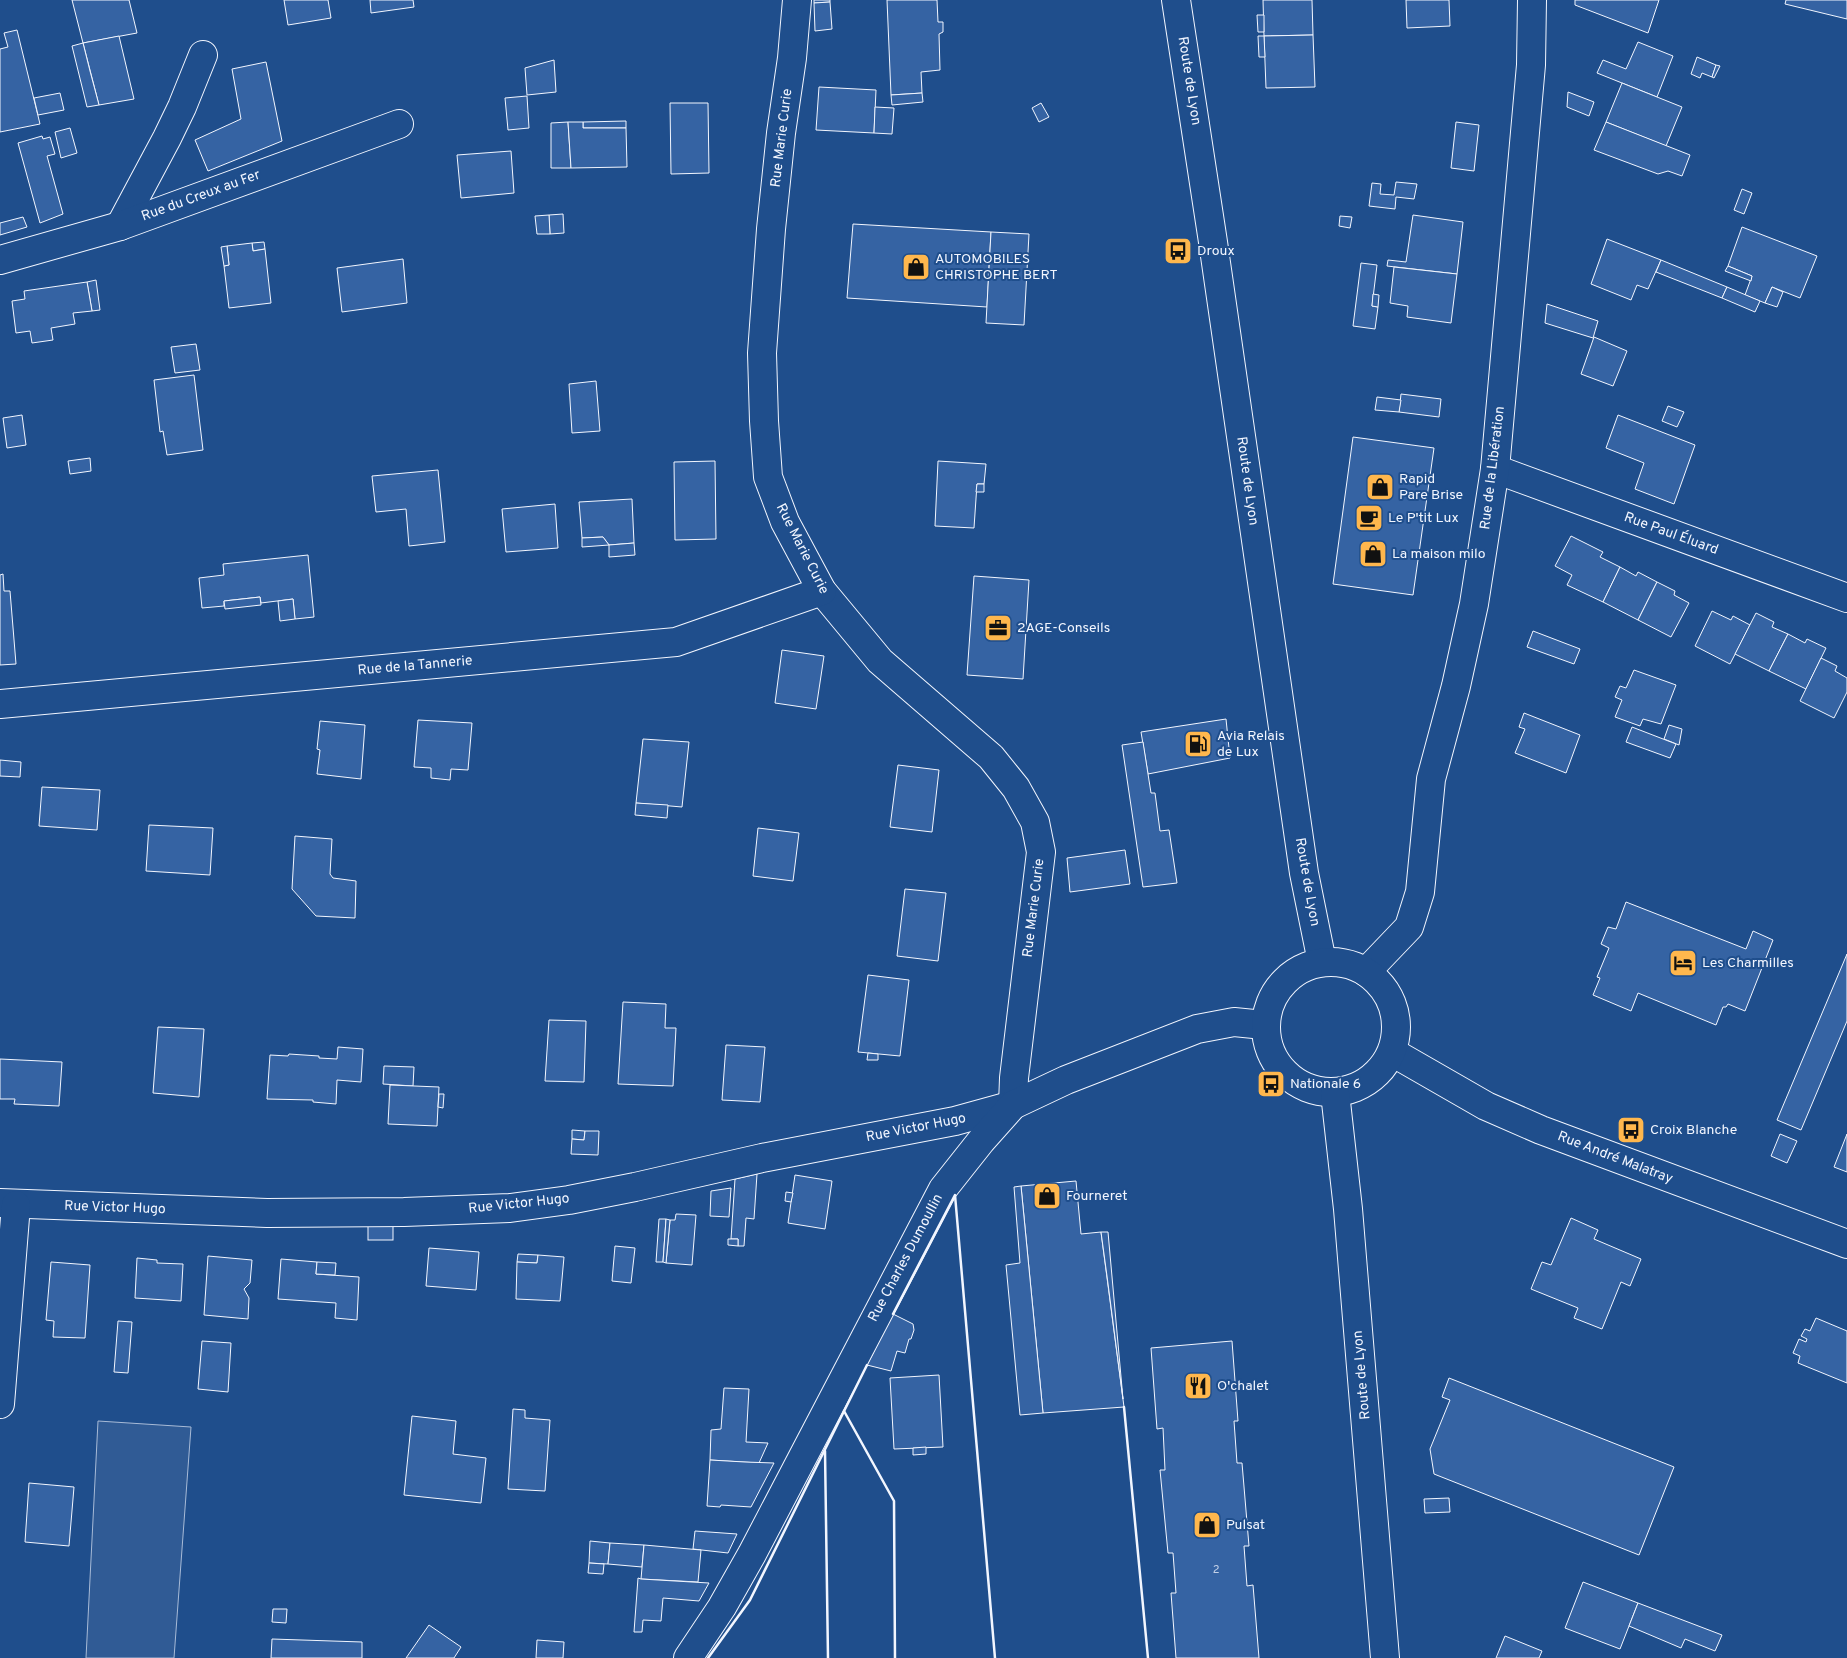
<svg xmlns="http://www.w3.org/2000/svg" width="1847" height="1658" viewBox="0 0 1847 1658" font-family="Overpass,sans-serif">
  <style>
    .built { fill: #305b95; stroke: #a8bbd7 }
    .building { fill: #3563a3; stroke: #f2f6ff }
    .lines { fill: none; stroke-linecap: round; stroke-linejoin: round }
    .minor-casing { stroke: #f2f6ff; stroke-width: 30 }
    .major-casing { stroke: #f2f6ff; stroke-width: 30 }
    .minor { stroke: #1f4e8c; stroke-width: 28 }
    .major { stroke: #1f4e8c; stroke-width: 28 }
    .wall { stroke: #f2f6ff; stroke-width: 2.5 }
    .labels { text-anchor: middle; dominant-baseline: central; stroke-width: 4; stroke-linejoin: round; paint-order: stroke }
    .number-label { font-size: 11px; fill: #c3d1e8 }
    .street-label { font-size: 14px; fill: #f2f6ff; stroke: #1f4e8c }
    .poi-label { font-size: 14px; fill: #f2f6ff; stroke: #1f4e8c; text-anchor: start }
  </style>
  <rect width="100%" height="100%" fill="#1f4e8c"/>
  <polygon class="built" points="98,1421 191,1427 174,1658 86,1658"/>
  <g class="building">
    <polygon points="72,0 129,0 137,33 83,43"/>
    <polygon points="284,0 328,0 331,18 288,25"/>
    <polygon points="370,0 413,0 414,7 371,13"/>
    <polygon points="814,0 830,0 830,2 814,3"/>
    <polygon points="887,0 937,0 938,22 943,22 943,32 939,34 940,70 921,72 922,93 891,95"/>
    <polygon points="1263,0 1312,0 1313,35 1264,36"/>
    <polygon points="1406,0 1449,0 1450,26 1407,28"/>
    <polygon points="1575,0 1659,0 1648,33 1575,5"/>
    <polygon points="1786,0 1847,0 1847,19 1785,4"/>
    <polygon points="830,2 832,29 815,31 814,3"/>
    <polygon points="1257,15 1264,15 1264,32 1258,32"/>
    <polygon points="17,30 40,124 0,132 0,49 8,47 4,33"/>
    <polygon points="1313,35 1315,87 1266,88 1264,36"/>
    <polygon points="119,36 134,99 99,105 83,43"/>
    <polygon points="1258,36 1264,36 1265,57 1259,57"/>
    <polygon points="1638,42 1673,56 1657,97 1597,73 1603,60 1626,69"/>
    <polygon points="83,43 90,71 99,105 87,107 72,46"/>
    <polygon points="1697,57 1716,65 1712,77 1702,73 1700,78 1691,74"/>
    <polygon points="554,60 556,92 527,95 525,68"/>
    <polygon points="266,62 282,141 208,171 195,140 241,119 232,69"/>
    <polygon points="1716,65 1720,66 1714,78 1712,77"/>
    <polygon points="1622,83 1682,107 1666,146 1606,122"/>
    <polygon points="819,87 876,90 874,133 816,130"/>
    <polygon points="1568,92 1594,102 1589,116 1567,107"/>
    <polygon points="60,93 64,110 38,115 34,98"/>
    <polygon points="922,93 923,102 892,105 891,95"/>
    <polygon points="527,96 529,128 508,130 505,98"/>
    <polygon points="670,103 708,103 709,173 671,174"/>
    <polygon points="1041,103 1049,117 1039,122 1032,108"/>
    <polygon points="875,107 894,108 892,134 874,133"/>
    <polygon points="626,121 626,128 583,128 583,122"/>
    <polygon points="568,122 571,168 551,168 551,123"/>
    <polygon points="568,122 583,122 583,128 626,128 627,167 571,168"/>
    <polygon points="1456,122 1479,125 1474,171 1451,168"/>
    <polygon points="1606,122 1690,155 1682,176 1668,171 1658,174 1594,150"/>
    <polygon points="70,128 77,153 61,158 55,132"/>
    <polygon points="42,136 43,139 50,137 55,154 47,156 63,214 40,223 18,143"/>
    <polygon points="511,151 514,193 461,198 457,155"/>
    <polygon points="1396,182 1417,184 1414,199 1396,197 1395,209 1369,206 1372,183 1381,184 1380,194 1394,195"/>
    <polygon points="1742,189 1752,193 1744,214 1734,210"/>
    <polygon points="563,214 564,233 550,234 549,215"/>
    <polygon points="549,215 550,234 537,234 535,216"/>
    <polygon points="1413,215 1463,222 1457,274 1387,266 1388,260 1406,262"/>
    <polygon points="1340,216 1352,217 1350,228 1339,226"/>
    <polygon points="23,217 27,227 0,235 0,223"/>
    <polygon points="853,224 991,232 987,307 847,298"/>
    <polygon points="1742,227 1817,256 1800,298 1772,287 1765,303 1745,295 1752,276 1728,266"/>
    <polygon points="991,232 1029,234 1024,325 986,323"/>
    <polygon points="1607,239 1661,260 1648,289 1637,285 1631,300 1591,284"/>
    <polygon points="264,242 265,249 253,251 252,243"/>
    <polygon points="252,243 253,251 265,249 271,303 229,308 224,266 229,265 227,246"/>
    <polygon points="227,246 229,265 224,266 221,247"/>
    <polygon points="403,259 407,303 342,312 337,268"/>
    <polygon points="1661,260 1727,287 1722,298 1656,272"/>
    <polygon points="1361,263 1377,265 1372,306 1378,307 1375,329 1353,326"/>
    <polygon points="1728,266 1752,276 1751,281 1725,271"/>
    <polygon points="1394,267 1457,274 1451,323 1407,317 1408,306 1390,303"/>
    <polygon points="96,280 100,310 92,311 87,282"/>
    <polygon points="87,282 92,311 73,313 75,324 51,328 53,340 32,343 30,331 16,333 12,301 25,299 24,291"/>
    <polygon points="1727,287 1760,301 1755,312 1722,298"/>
    <polygon points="1772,287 1783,292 1777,307 1765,303"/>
    <polygon points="1373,294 1379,295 1378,307 1372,306"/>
    <polygon points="1547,304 1598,321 1593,338 1545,323"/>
    <polygon points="1594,337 1627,351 1613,386 1581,374"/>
    <polygon points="196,344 200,370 175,373 171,347"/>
    <polygon points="194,375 203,450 167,455 163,431 160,432 154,380"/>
    <polygon points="596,381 600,431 572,433 569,384"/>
    <polygon points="1401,394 1441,399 1439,417 1399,412"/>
    <polygon points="1377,397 1401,400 1399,412 1375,410"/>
    <polygon points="1668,406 1684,412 1677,427 1662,421"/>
    <polygon points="22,415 26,445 7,448 3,418"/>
    <polygon points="1618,415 1695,445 1674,504 1635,489 1644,463 1606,448"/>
    <polygon points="1353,437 1434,448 1413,595 1333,584"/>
    <polygon points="90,458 91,471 70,474 68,461"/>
    <polygon points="715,461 716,539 675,540 674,462"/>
    <polygon points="938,461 986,464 984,484 977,484 974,528 935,526"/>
    <polygon points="438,470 445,542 409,546 406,509 376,512 372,476"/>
    <polygon points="977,484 984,484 984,492 976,492"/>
    <polygon points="632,499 634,543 609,545 603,537 582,538 579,502"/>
    <polygon points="555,504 558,548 506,552 502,509"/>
    <polygon points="1571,536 1603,552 1600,557 1620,567 1603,602 1567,585 1572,575 1555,566"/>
    <polygon points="603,537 609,545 582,547 582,538"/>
    <polygon points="634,543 635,555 609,557 609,545"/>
    <polygon points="308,555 314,617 295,619 293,599 261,603 260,597 224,601 224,606 202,608 199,578 224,575 223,564"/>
    <polygon points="1620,567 1636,576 1638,572 1657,582 1638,620 1603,602"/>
    <polygon points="3,574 4,591 10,591 16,664 0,665 0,575"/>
    <polygon points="974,576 1029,580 1023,679 967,675"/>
    <polygon points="1657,582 1675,591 1674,595 1689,603 1671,637 1638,620"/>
    <polygon points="260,597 261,605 225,609 224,601"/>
    <polygon points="293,599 295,619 280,621 278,601"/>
    <polygon points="1712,611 1731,620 1733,616 1750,625 1730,664 1695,646"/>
    <polygon points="1756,613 1774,622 1772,627 1788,634 1769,671 1735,654"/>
    <polygon points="1533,631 1580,649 1574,664 1527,647"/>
    <polygon points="1788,634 1805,643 1807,639 1826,648 1806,689 1769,671"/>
    <polygon points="782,650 824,656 816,709 775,703"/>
    <polygon points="1821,658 1837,666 1835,671 1847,678 1847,692 1834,718 1800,701"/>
    <polygon points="1634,670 1676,685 1661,724 1643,719 1640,726 1615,717 1622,700 1615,697 1620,686 1626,688"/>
    <polygon points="1524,713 1580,735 1566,773 1515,753 1525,729 1519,727"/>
    <polygon points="1226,719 1230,758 1148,774 1141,732"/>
    <polygon points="418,720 472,723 468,770 451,769 450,780 431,778 431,768 414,767"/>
    <polygon points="320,721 365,725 361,779 317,774 320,750 317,749"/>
    <polygon points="1669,725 1682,729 1679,745 1664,739"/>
    <polygon points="1632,727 1676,744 1670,758 1626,742"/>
    <polygon points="643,739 689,742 682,807 636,803"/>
    <polygon points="1143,742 1151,793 1155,793 1160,831 1169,830 1177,883 1143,887 1122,745"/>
    <polygon points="0,760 21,762 20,777 0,776"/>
    <polygon points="898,765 939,770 932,832 890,827"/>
    <polygon points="42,787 100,790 97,830 39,826"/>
    <polygon points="636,803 668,805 667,818 635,815"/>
    <polygon points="149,825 213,828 210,875 146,871"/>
    <polygon points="758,828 799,833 793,881 753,876"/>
    <polygon points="295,836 332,839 330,874 333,878 356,881 355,918 316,916 292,889"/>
    <polygon points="1125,850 1130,884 1070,892 1067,858"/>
    <polygon points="905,889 946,893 938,961 897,956"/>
    <polygon points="1626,902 1746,949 1753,931 1773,940 1745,1011 1728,1004 1726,1007 1723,1007 1716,1025 1638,993 1631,1011 1593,995 1600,978 1597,977 1609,948 1601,944 1608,927 1616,929"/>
    <polygon points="1847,954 1847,1021 1801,1130 1777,1120"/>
    <polygon points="868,975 909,980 900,1056 858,1052"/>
    <polygon points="623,1002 666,1004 665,1028 676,1028 673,1086 618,1084"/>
    <polygon points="549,1020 586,1021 584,1082 545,1081"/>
    <polygon points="158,1027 204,1029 199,1097 153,1093"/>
    <polygon points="726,1045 765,1047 760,1102 722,1100"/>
    <polygon points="338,1047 363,1049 361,1082 337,1080 336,1104 313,1102 313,1100 267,1099 270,1055 288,1056 289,1054 319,1056 319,1058 337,1059"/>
    <polygon points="868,1053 878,1054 878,1060 867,1060"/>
    <polygon points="0,1059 62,1062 59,1106 14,1104 15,1099 0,1099"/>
    <polygon points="384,1066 414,1067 413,1086 383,1084"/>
    <polygon points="390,1085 439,1087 437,1126 388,1124"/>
    <polygon points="439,1094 444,1094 443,1108 438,1107"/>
    <polygon points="572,1130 585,1131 584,1140 572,1139"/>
    <polygon points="585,1131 599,1131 598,1155 571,1154 572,1139 584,1140"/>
    <polygon points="1780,1134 1797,1141 1787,1163 1771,1156"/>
    <polygon points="1847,1134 1847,1172 1834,1167"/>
    <polygon points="757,1174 754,1219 746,1218 744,1246 738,1246 738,1239 731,1239 735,1179"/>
    <polygon points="795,1175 832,1181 825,1229 788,1223"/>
    <polygon points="1076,1181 1081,1234 1101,1232 1124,1407 1043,1413 1021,1186"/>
    <polygon points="1021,1186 1043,1413 1020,1415 1006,1265 1020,1263 1014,1187"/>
    <polygon points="731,1188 729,1217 710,1216 711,1191"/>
    <polygon points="786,1192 793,1193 791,1202 785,1201"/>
    <polygon points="676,1214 696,1215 692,1265 666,1263 670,1220 675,1220"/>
    <polygon points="1571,1218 1598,1230 1594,1239 1641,1259 1630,1286 1621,1282 1602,1329 1574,1318 1578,1308 1531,1289 1542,1262 1551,1265"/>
    <polygon points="659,1219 666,1219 663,1262 656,1262"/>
    <polygon points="666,1219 670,1220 666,1263 663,1262"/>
    <rect x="368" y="1224" width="25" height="16"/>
    <polygon points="1101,1232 1108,1232 1123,1399 1107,1276"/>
    <polygon points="728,1239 738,1239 738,1246 728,1245"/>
    <polygon points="615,1246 635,1248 631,1283 612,1281"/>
    <polygon points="429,1248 479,1252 476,1290 426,1286"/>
    <polygon points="518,1254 538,1255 537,1263 517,1262"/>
    <polygon points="538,1255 564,1257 560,1301 516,1299 517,1262 537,1263"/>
    <polygon points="208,1256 252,1260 250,1283 244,1289 249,1298 248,1319 204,1315"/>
    <polygon points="137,1258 157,1260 157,1263 183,1264 181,1301 135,1298"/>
    <polygon points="281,1259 317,1262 316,1274 359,1277 357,1320 335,1318 336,1303 278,1299"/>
    <polygon points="51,1262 90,1265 85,1338 53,1337 54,1321 46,1320"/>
    <polygon points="317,1262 336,1263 335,1275 316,1274"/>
    <polygon points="893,1314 913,1324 914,1330 911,1339 909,1339 905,1353 897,1351 891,1371 867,1365"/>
    <polygon points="1816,1318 1847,1331 1847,1383 1798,1363 1800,1356 1793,1353 1799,1339 1806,1342 1807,1339 1801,1336 1805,1329 1810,1331"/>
    <polygon points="118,1321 132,1322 128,1373 114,1372"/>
    <polygon points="202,1341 231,1343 228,1392 198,1389"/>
    <polygon points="1232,1341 1238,1421 1234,1421 1237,1463 1242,1463 1249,1546 1244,1546 1247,1586 1253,1585 1259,1658 1176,1658 1171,1593 1176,1593 1173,1553 1168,1553 1160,1470 1165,1470 1163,1428 1157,1429 1151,1348"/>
    <polygon points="939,1375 943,1447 894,1449 890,1378"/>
    <polygon points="1449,1378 1674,1467 1639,1555 1434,1474 1430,1449 1450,1400 1442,1397"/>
    <polygon points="724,1388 749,1389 746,1442 768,1443 759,1463 710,1460 711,1430 721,1429"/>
    <polygon points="513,1409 525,1410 525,1418 550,1420 545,1491 508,1489"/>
    <polygon points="412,1416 456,1421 453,1454 486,1458 481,1503 404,1495"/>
    <polygon points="926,1447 926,1454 913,1455 913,1448"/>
    <polygon points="710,1460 745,1462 774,1463 751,1507 721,1505 720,1507 707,1506"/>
    <polygon points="29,1483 74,1487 69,1546 25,1542"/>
    <polygon points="1449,1498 1450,1512 1425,1513 1424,1499"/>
    <polygon points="695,1531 737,1534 728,1553 693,1549"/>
    <polygon points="590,1541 610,1543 608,1564 589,1563"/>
    <polygon points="610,1543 644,1545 642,1567 608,1564"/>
    <polygon points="644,1545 701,1550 698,1582 641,1579"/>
    <polygon points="589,1563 604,1564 603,1574 588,1573"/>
    <polygon points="638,1578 641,1579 709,1583 699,1601 663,1598 661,1621 643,1620 642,1632 634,1632"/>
    <polygon points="1583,1582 1638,1603 1620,1649 1565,1628"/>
    <polygon points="1638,1603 1722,1635 1715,1651 1685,1639 1681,1648 1629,1626"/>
    <polygon points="273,1609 287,1609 286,1623 272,1622"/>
    <polygon points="429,1625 461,1647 454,1658 406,1658"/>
    <polygon points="1505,1636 1542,1651 1539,1658 1496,1658"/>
    <polygon points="272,1639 362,1642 362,1658 271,1658"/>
    <polygon points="537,1640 564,1642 563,1658 536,1658"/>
  </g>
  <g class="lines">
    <defs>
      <g id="minor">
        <polyline points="797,0 792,58 781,133 771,229 762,353 764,421 768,477 785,522 822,591 880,661 991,757 1016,788 1035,822 1041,852 1014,1078 1013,1105"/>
        <polyline points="120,226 167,138 182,107 203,55"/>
        <polyline points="0,260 120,226 399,124"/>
        <polyline points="1495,469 1847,598"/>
        <polyline points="0,704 676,642 822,591"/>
        <polyline points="1366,972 1409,927 1420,892 1431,779 1456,686 1474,604 1495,469 1531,65 1532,0"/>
        <polyline points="1392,1052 1486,1106 1541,1130 1847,1244"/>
        <polyline points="0,1203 267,1213 404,1212 510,1208 569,1200 635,1187 762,1158 955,1121 1013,1105"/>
        <polyline points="0,1404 16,1205"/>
        <polyline points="688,1658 722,1607 752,1554 943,1189 981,1141 1013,1105 1066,1080 1197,1029 1234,1022 1264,1025"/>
      </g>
      <g id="major">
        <polyline points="1176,0 1213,242 1304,873 1322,962"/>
        <circle cx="1331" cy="1027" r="65"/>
        <polyline points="1335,1093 1348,1209 1385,1658"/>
      </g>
    </defs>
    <use href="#minor" class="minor-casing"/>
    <use href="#major" class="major-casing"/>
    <use href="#minor" class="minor"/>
    <use href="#major" class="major"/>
    <g class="wall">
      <polyline points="893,1314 955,1195 995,1658"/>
      <polyline points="1124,1407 1148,1658"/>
      <polyline points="844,1411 894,1501 895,1658"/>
      <polyline points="825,1451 828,1658"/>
      <polyline points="708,1658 750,1600 867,1365"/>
    </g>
  </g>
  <defs>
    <symbol id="bus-square" viewBox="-11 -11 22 22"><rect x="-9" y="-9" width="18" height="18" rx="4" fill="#ffb74d" stroke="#1f4e8c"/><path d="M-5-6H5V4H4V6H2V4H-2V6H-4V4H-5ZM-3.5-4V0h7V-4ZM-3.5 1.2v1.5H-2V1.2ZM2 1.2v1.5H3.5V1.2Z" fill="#111"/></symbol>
    <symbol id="shop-square" viewBox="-11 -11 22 22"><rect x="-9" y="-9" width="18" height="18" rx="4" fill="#ffb74d" stroke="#1f4e8c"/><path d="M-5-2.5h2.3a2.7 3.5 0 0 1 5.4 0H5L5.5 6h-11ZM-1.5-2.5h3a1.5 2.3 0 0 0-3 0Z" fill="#111"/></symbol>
    <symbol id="cafe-square" viewBox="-11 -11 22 22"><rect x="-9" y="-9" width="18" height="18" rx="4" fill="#ffb74d" stroke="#1f4e8c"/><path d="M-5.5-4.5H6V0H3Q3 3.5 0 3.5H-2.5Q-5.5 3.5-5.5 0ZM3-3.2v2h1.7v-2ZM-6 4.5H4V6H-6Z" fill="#111"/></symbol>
    <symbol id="office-square" viewBox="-11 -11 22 22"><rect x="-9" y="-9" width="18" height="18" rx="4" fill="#ffb74d" stroke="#1f4e8c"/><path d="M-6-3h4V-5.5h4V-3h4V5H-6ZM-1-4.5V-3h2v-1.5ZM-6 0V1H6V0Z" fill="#111"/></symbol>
    <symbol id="fuel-square" viewBox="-11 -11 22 22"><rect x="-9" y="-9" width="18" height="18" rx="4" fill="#ffb74d" stroke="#1f4e8c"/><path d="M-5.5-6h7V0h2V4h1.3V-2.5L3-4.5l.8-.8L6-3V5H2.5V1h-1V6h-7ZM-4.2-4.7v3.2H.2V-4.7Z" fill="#111"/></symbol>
    <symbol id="hotel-square" viewBox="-11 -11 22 22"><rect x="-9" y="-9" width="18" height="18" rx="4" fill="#ffb74d" stroke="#1f4e8c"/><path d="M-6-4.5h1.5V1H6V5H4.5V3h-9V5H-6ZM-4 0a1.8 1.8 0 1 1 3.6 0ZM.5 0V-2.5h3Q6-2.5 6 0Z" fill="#111"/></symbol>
    <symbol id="restaurant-square" viewBox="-11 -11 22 22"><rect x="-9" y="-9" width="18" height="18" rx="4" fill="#ffb74d" stroke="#1f4e8c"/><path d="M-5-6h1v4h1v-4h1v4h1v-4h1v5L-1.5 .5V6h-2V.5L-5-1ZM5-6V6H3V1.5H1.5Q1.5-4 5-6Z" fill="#111"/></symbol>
  </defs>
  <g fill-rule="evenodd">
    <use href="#bus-square" x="1162" y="235" width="32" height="32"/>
    <use href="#shop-square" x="900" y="251" width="32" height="32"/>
    <use href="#shop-square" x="1364" y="471" width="32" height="32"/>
    <use href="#cafe-square" x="1353" y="502" width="32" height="32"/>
    <use href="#shop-square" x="1357" y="538" width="32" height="32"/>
    <use href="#office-square" x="982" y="612" width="32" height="32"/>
    <use href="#fuel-square" x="1182" y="728" width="32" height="32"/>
    <use href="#hotel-square" x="1667" y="947" width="32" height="32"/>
    <use href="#bus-square" x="1255" y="1068" width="32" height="32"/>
    <use href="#bus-square" x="1615" y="1114" width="32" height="32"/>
    <use href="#shop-square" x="1031" y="1180" width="32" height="32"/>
    <use href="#restaurant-square" x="1182" y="1370" width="32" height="32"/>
    <use href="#shop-square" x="1191" y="1509" width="32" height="32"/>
  </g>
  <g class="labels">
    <g class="number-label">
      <text x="1216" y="1570">2</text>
    </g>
    <g class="street-label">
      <text transform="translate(1189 81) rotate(81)">Route de Lyon</text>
      <text transform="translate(782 138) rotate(-83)">Rue Marie Curie</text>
      <text transform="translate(201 196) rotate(-20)">Rue du Creux au Fer</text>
      <text transform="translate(1493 468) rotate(-83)">Rue de la Libération</text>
      <text transform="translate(1247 481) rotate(82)">Route de Lyon</text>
      <text transform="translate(1671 534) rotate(20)">Rue Paul Éluard</text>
      <text transform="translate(802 549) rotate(63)">Rue Marie Curie</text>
      <text transform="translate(415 666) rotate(-5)">Rue de la Tannerie</text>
      <text transform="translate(1307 882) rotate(80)">Route de Lyon</text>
      <text transform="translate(1034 908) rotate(-83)">Rue Marie Curie</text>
      <text transform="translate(916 1128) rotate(-11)">Rue Victor Hugo</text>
      <text transform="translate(1615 1158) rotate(21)">Rue André Malatray</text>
      <text transform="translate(519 1204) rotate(-6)">Rue Victor Hugo</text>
      <text transform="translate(115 1208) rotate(2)">Rue Victor Hugo</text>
      <text transform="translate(906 1258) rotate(-62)">Rue Charles Dumoullin</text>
      <text transform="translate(1362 1375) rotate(-95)">Route de Lyon</text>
    </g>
    <g class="poi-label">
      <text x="1197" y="251">Droux</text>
      <text x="935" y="259">AUTOMOBILES<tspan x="935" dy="16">CHRISTOPHE BERT</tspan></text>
      <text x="1399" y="479">Rapid<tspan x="1399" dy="16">Pare Brise</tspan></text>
      <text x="1388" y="518">Le P'tit Lux</text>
      <text x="1392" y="554">La maison milo</text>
      <text x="1017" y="628">2AGE-Conseils</text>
      <text x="1217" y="736">Avia Relais<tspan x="1217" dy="16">de Lux</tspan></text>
      <text x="1702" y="963">Les Charmilles</text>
      <text x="1290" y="1084">Nationale 6</text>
      <text x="1650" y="1130">Croix Blanche</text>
      <text x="1066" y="1196">Fourneret</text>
      <text x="1217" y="1386">O'chalet</text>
      <text x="1226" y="1525">Pulsat</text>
    </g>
  </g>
</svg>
